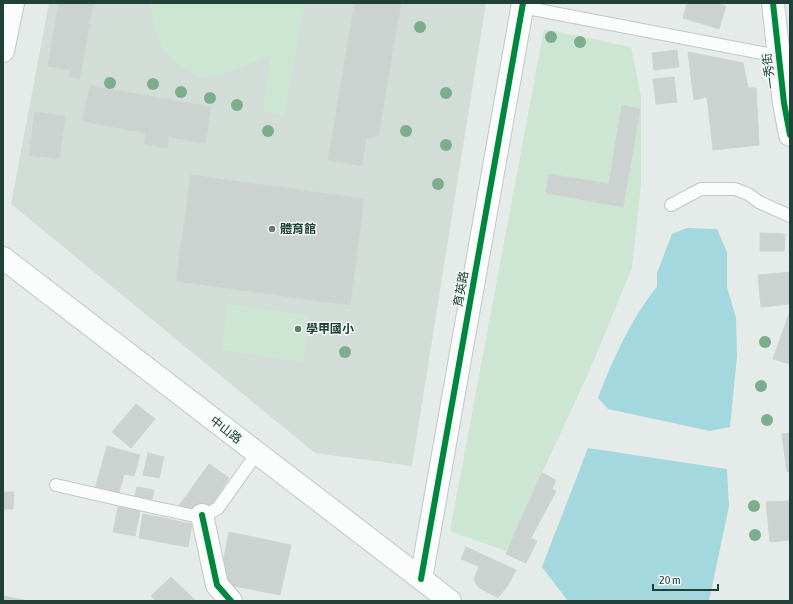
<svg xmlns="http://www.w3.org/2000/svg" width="793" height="604" viewBox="0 0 793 604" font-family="'Asap Condensed','Noto Sans TC',sans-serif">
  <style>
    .built { fill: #d2ddd8 }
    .green { fill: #cde6d3 }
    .water { fill: #a2d8de }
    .building { fill: #ccd2cf; stroke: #ced4d1 }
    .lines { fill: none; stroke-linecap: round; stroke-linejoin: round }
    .lane-casing { stroke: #c2c8c5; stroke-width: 14 }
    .street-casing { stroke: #c2c8c5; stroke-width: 24 }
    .secondary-casing { stroke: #c0c9c5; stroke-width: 24 }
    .lane { stroke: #fbfcfc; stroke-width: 12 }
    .street { stroke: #fbfcfc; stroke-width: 22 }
    .secondary { stroke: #fbfcfc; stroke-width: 22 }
    .cycleway-casing { stroke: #f3faf6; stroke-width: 8 }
    .cycleway { stroke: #00873e; stroke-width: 6 }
    .tree { fill: #7cae8d }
    .poi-dot { fill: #657c75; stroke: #f3faf6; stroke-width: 1.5 }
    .labels { text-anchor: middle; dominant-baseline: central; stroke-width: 3; stroke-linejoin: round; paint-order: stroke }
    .street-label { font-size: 12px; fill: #204137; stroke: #f3faf6 }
    .poi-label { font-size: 12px; font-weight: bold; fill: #204137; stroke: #f3faf6; text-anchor: start }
  </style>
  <rect width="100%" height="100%" fill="#e5ebe8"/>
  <polygon class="built" points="49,3 486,3 412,466 315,453 11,204"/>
  <g class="green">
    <polygon points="150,3 305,3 284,116 263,111 271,55 219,76 199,77 177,64 162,47 154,28"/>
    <polygon points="544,29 631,47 641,97 641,185 632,268 589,372 506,551 450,531"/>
    <polygon points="228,304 310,316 303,362 222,350"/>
  </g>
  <g class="water">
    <path d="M687,228L717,229L727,252V287L736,318L737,356L730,427L710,431L608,409L598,398C611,363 633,315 657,287V273L672,234Z"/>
    <polygon points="588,448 727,469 729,506 709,601 568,601 542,567"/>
  </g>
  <g class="building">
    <polygon points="59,3 93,3 80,79 69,77 71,70 48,66"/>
    <polygon points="355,3 401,3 378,136 366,138 362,166 328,160"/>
    <polygon points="687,3 715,3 726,6 719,29 683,18"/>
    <polygon points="677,50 679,67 654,70 652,53"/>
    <polygon points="688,52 743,63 748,88 756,88 759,145 713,150 707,97 694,100"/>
    <polygon points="674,77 677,102 656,104 653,79"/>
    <polygon points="90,86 211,107 205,143 169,137 167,148 144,144 146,133 83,121"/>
    <polygon points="622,105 640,109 623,207 546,193 549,174 609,184"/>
    <polygon points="35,112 65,116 59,159 29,155"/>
    <polygon points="191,175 364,199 350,305 176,281"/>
    <polygon points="760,233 785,234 784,251 760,251"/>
    <polygon points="790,272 790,304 761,307 758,275"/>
    <polygon points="790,311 790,364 773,359"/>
    <polygon points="136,404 155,419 131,448 112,432"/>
    <polygon points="790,433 790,471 787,472 782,434"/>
    <polygon points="107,446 140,455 134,476 124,474 118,496 95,489"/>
    <polygon points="148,453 164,457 159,478 143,475"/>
    <polygon points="209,464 229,478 208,511 192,513 178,507"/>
    <polygon points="542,473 556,480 552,489 556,491 531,538 515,532"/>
    <polygon points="137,487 154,490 152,499 135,496"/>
    <polygon points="3,492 14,492 13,509 3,509"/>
    <polygon points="790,501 790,540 770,542 766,502"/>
    <polygon points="118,507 140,511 135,536 113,532"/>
    <polygon points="143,514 192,524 188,547 139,538"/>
    <polygon points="229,532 291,545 280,595 219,583"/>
    <polygon points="515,532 537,541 526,563 506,554"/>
    <polygon points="466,547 516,570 508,585 498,598 478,587 474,580 479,566 461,559"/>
    <polygon points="171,577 196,601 156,601 151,596"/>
    <polygon points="3,596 29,601 3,601"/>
  </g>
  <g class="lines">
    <defs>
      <g id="lane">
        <polyline points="522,7 778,56"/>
        <polyline points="671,205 701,189 735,189 748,194 759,202 790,216"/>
        <polyline points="56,485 157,508 195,516 202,515 208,514 218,508 257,453"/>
      </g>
      <g id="street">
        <polyline points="773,3 784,103 790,135"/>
        <polyline points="3,51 13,3"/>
        <polyline points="202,515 217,585 231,601"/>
        <polyline points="421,579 523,3"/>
      </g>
      <polyline id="secondary" points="3,258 450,601"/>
    </defs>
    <use href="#lane" class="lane-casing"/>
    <use href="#street" class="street-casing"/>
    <use href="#secondary" class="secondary-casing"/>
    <use href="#lane" class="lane"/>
    <use href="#street" class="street"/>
    <use href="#secondary" class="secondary"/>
    <defs>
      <g id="cycleway">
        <polyline points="773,3 784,103 790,135"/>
        <polyline points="202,515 217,585 231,601"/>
        <polyline points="421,579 523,3"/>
      </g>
    </defs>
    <use href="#cycleway" class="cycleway-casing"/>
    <use href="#cycleway" class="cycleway"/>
  </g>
  <g class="tree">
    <circle cx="420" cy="27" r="6"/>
    <circle cx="551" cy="37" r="6"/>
    <circle cx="580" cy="42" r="6"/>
    <circle cx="110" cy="83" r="6"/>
    <circle cx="153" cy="84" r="6"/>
    <circle cx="181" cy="92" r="6"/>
    <circle cx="446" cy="93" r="6"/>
    <circle cx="210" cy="98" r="6"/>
    <circle cx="237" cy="105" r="6"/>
    <circle cx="268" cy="131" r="6"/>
    <circle cx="406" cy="131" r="6"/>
    <circle cx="446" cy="145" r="6"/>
    <circle cx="438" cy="184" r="6"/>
    <circle cx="765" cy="342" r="6"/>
    <circle cx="345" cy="352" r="6"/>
    <circle cx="761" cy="386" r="6"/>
    <circle cx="767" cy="420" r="6"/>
    <circle cx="754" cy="506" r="6"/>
    <circle cx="755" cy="535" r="6"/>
  </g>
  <g class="poi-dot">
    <circle cx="272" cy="229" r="4"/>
    <circle cx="298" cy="329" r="4"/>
  </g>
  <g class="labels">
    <g class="street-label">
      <text transform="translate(769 71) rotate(-97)">一秀街</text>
      <text transform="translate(461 289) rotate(-80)">育英路</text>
      <text transform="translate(226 430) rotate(38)">中山路</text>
    </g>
    <g class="poi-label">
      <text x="280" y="229">體育館</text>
      <text x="306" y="329">學甲國小</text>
    </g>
  </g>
  <rect width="793" height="604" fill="none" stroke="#204137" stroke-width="8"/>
  <path d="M653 584v6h65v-6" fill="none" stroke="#204137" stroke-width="2"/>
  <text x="659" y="584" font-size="12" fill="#204137" stroke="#f3faf6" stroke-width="3" paint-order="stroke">20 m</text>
</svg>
